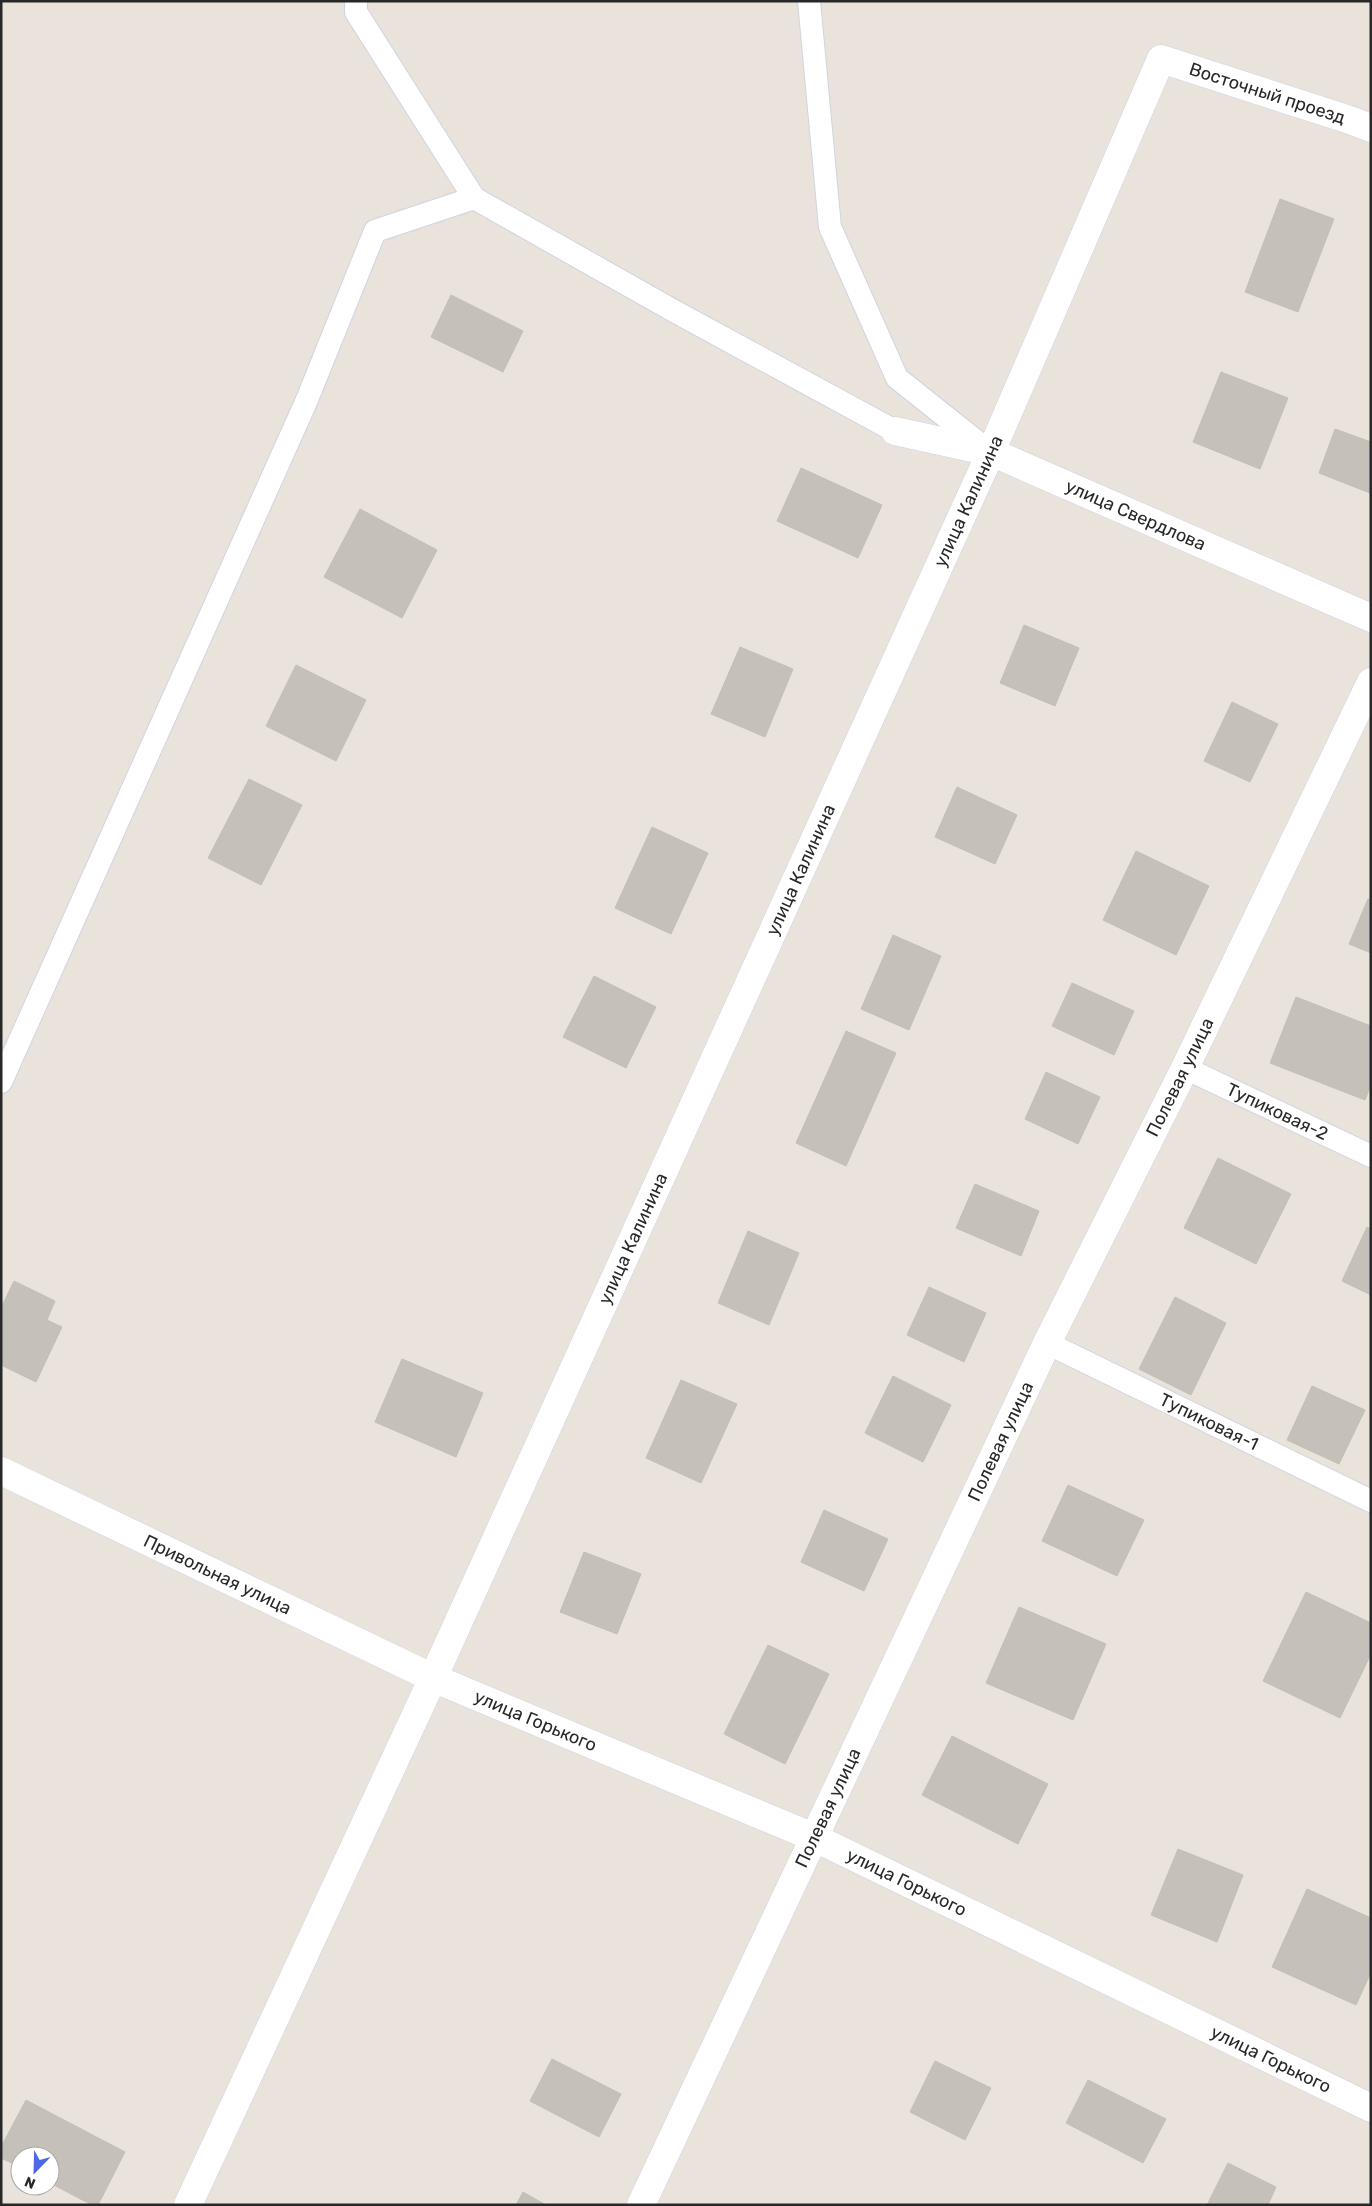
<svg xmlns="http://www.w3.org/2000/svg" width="1372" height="2206" viewBox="0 0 1372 2206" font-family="Rubik,sans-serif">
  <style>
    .building { fill: #c5c1ba; stroke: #c4bfb6 }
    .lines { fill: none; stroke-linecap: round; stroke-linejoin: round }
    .service-casing { stroke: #d1d4e0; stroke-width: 24 }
    .minor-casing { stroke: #d1d4e0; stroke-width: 29 }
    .service { stroke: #fff; stroke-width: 22 }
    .minor { stroke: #fff; stroke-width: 28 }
    .labels { text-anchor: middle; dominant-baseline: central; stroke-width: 4; stroke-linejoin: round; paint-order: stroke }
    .street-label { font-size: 18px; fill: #282828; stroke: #fff }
  </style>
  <rect width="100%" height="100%" fill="#e9e3db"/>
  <g class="building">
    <polygon points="1280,199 1334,219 1298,312 1245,292"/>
    <polygon points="451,295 523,331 503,372 431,337"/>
    <polygon points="1221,372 1288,398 1260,469 1193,442"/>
    <polygon points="1335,429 1371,442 1370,493 1319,473"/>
    <polygon points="801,468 882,505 858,558 777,521"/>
    <polygon points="360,509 437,550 402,618 324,577"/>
    <polygon points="1024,625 1079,648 1055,706 1000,683"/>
    <polygon points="740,647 793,669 765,737 711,714"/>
    <polygon points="296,665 366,700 336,761 266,726"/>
    <polygon points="1232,702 1278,724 1250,782 1204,761"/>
    <polygon points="249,779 302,805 261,885 208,858"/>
    <polygon points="957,787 1017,815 995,864 935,837"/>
    <polygon points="652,827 708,853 671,934 615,908"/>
    <polygon points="1136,851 1209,886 1176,955 1103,920"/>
    <polygon points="1368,899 1371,900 1371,953 1349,944"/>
    <polygon points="893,935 941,956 909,1030 861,1009"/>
    <polygon points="594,976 656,1007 626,1068 563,1037"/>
    <polygon points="1072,983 1134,1011 1114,1055 1052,1026"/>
    <polygon points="1296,997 1371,1026 1371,1085 1365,1100 1270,1063"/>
    <polygon points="846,1031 896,1053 846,1166 796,1143"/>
    <polygon points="1046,1072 1100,1097 1078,1144 1025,1119"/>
    <polygon points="1218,1158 1291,1194 1256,1264 1184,1228"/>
    <polygon points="975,1184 1039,1211 1021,1256 956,1228"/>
    <polygon points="1367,1227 1371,1229 1371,1295 1342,1281"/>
    <polygon points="748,1231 799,1253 769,1325 718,1303"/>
    <polygon points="14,1281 55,1301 47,1320 62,1327 36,1382 1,1365 1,1308"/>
    <polygon points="929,1287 986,1313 964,1362 907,1335"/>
    <polygon points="1175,1297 1226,1323 1191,1395 1139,1369"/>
    <polygon points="402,1359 483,1393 456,1457 375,1422"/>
    <polygon points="893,1376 951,1405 923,1462 865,1433"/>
    <polygon points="681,1380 737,1404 701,1483 646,1458"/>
    <polygon points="1312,1386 1365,1410 1339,1464 1287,1440"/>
    <polygon points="1068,1485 1144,1520 1117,1576 1042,1541"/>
    <polygon points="824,1510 888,1539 864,1591 801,1562"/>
    <polygon points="584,1552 641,1574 617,1634 560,1612"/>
    <polygon points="1306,1592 1371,1623 1371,1654 1340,1718 1263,1681"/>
    <polygon points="1019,1607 1106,1644 1073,1720 986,1683"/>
    <polygon points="768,1645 829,1674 785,1764 724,1734"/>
    <polygon points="952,1736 1048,1784 1018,1844 922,1795"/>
    <polygon points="1178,1849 1243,1875 1217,1942 1151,1915"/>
    <polygon points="1307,1889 1371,1918 1371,1972 1356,2005 1272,1967"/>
    <polygon points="552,2059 621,2094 599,2137 530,2101"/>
    <polygon points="935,2061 991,2088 965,2140 910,2112"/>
    <polygon points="1088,2080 1166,2119 1143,2163 1066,2123"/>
    <polygon points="26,2100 125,2152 98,2205 92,2205 50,2183 50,2156 20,2156 20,2167 1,2158 1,2147"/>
    <polygon points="1228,2163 1276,2187 1268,2205 1207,2205"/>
    <polygon points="523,2192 546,2205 516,2205"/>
  </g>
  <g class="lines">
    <defs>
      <g id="service">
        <polyline points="356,1 356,12 474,198"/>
        <polyline points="809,1 830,227 897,378 990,452"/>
        <path id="s1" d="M1185,1068L1371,1156"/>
        <polyline points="1,1082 306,402 375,231 474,198 674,311 895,431"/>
        <path id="s2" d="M1047,1343L1371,1501"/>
      </g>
      <g id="minor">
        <path id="s3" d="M895,431L991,452L1371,618"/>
        <path id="s4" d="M1,1471L433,1678L813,1837L1371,2108"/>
        <path id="s5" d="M188,2205L433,1678L991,452L1161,59L1350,120L1371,128"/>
        <path id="s6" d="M641,2205L1047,1343L1185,1068L1371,682"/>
      </g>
    </defs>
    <use href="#service" class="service-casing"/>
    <use href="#minor" class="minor-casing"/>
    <use href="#service" class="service"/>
    <use href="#minor" class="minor"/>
  </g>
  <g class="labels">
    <g class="street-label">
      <text stroke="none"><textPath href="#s5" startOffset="2468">Восточный проезд</textPath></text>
      <text stroke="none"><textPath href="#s5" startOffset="1874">улица Калинина</textPath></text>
      <text stroke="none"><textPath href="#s3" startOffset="256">улица Свердлова</textPath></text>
      <text stroke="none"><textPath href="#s5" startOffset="1469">улица Калинина</textPath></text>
      <text stroke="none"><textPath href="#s6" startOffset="1250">Полевая улица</textPath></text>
      <text stroke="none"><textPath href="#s1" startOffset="102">Тупиковая-2</textPath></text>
      <text stroke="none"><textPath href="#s5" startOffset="1064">улица Калинина</textPath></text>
      <text stroke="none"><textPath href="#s2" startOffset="180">Тупиковая-1</textPath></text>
      <text stroke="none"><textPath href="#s6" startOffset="844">Полевая улица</textPath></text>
      <text stroke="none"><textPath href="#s4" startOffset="240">Привольная улица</textPath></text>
      <text stroke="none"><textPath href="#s4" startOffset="590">улица Горького</textPath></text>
      <text stroke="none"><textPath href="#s6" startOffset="439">Полевая улица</textPath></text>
      <text stroke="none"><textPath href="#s4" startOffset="995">улица Горького</textPath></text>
      <text stroke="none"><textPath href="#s4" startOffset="1400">улица Горького</textPath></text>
    </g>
  </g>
  <rect width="1372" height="2206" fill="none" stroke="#282828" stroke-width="5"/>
  <g transform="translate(35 2171) rotate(203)"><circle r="24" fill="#ffffff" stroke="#a9a9a9"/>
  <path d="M0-4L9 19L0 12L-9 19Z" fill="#4c68e6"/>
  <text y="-8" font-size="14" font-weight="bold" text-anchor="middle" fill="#282828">N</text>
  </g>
</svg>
